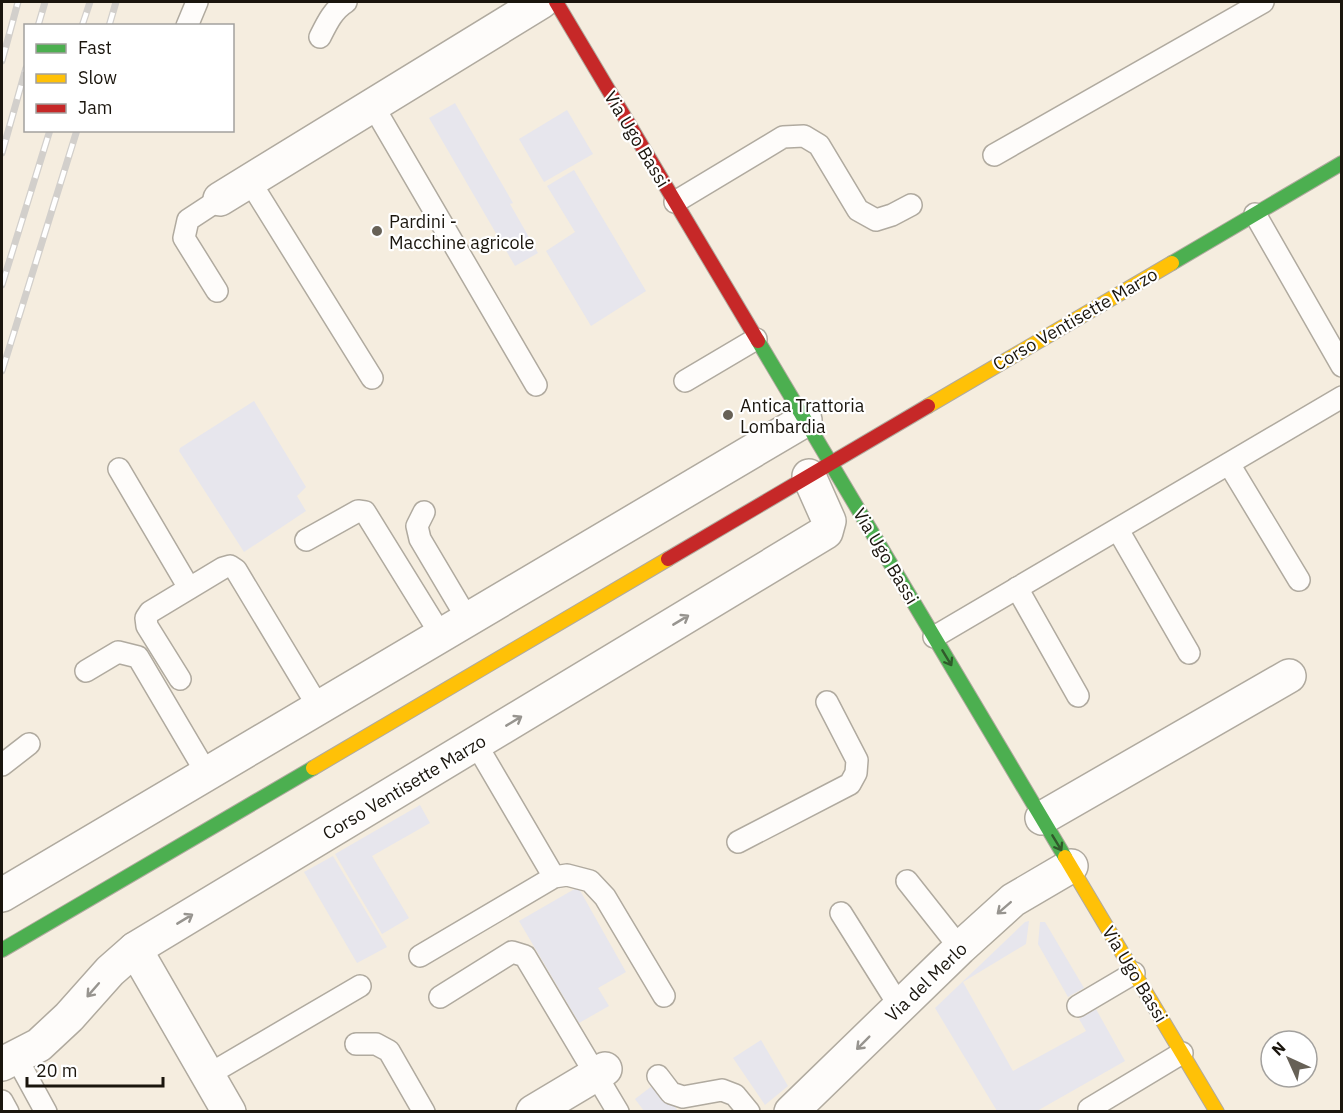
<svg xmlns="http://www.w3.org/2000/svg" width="1343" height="1113" viewBox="0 0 1343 1113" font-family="'IBM Plex Sans',sans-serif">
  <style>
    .green { fill: #e7e6ed }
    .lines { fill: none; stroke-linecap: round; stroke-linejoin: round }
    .lane-casing { stroke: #b0aa9f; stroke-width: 24 }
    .street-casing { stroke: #b0aa9f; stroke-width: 36 }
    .fast-casing { stroke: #b0aa9f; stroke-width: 16 }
    .slow-casing { stroke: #b0aa9f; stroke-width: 16 }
    .jam-casing { stroke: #b0aa9f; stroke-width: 16 }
    .lane { stroke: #fefcfa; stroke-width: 21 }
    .street { stroke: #fefcfa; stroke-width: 33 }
    .fast { stroke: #4caf50; stroke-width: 14 }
    .slow { stroke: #ffc107; stroke-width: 14 }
    .jam { stroke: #c62828; stroke-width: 14 }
    .rail-casing { stroke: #d2cfcb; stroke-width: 7 }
    .rail { stroke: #fff; stroke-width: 4.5; stroke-dasharray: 14; stroke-linecap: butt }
    .oneway { stroke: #97948f }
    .oneway2 { stroke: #305a2b }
    .poi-dot { fill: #676156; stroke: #fff; stroke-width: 2 }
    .labels { text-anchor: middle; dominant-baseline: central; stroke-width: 4.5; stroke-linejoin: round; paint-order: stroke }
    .street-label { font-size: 18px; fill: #1a150d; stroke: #fff }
    .poi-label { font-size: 18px; fill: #1a150d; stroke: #fff; text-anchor: start }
  </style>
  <rect width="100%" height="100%" fill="#f5eddf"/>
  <g class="green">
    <polygon points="455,103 513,203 510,204 538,253 515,266 429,118"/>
    <polygon points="567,110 593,154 544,182 519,139"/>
    <polygon points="574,170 646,291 591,326 546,251 575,232 547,186"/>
    <polygon points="254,401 306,487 297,496 306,511 244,552 179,451 180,448"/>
    <polygon points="420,805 430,823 372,856 409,918 382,934 335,854"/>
    <polygon points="333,856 387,947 357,963 304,872"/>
    <polygon points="578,887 626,972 598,988 609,1006 579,1023 519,921"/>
    <polygon points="1029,921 1026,944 963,982 1013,1071 1086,1031 1079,1019 1096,1009 1125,1061 1037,1111 997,1111 935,1008 1025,922"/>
    <polygon points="1040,922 1045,922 1084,988 1068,997 1038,944"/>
    <polygon points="761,1040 788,1086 765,1105 733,1058"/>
    <polygon points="652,1086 660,1088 678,1111 644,1111 635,1099"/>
  </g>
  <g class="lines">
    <defs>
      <g id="lane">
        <polyline points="187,26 197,2"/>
        <path d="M320,37C327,23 333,10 346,2"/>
        <polyline points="372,104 536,385"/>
        <polyline points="994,155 1263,2"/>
        <polyline points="249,180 372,378"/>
        <polyline points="675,202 783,137 804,136 819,145 858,210 876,220 892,215 911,205"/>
        <polyline points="1255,214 1342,366"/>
        <polyline points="217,291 184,238 188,220 220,199"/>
        <polyline points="685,381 756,339"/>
        <polyline points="1229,464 1299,580"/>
        <polyline points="119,469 189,588"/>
        <polyline points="424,512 417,526 420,539 468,620"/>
        <polyline points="1118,530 1189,653"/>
        <polyline points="306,540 358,511 365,512 441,635"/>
        <polyline points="1017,588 1078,696"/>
        <polyline points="934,637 1342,397"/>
        <polyline points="86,671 118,652 138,657 207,774"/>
        <polyline points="180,679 147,626 146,618 150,612 223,568 230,566 236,570 319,708"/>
        <polyline points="476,744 554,877"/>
        <polyline points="2,765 29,744"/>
        <polyline points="738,842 850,784 856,773 857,760 827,702"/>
        <polyline points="907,881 960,948"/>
        <polyline points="841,913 900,1007"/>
        <polyline points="420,956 554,877 567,875 590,881 605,897 664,996"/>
        <polyline points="440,997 512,952 525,956 618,1112"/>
        <polyline points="1078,1006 1134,973"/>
        <polyline points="356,1044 376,1044 389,1051 424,1112"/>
        <polyline points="16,1057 46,1112"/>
        <polyline points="208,1075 360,986"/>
        <polyline points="658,1076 671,1093 683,1097 722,1090 735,1095 749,1112"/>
        <polyline points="2,1101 8,1112"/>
        <polyline points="1089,1109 1182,1053"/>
      </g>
      <g id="street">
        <polyline points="220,199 541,2"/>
        <polyline points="1042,818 1289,676"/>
        <polyline points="2,895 805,420"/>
        <polyline points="135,949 229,1112"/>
        <polyline points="2,1064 39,1045 69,1017 110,971 135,949 826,532 829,521 809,476"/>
        <polyline points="533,1112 605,1069"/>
        <polyline points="791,1112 960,948 1013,900 1071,866"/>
      </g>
      <g id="fast">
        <polyline points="1172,263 1342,163"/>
        <polyline points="758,341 1065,857"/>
        <polyline points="2,950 313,768"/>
      </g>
      <g id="slow">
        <polyline points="928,406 1172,263"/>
        <polyline points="313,768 668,559"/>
        <polyline points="1065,857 1217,1112"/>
      </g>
      <g id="jam">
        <polyline points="556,2 758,341"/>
        <polyline points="668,559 928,406"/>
      </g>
    </defs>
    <use href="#lane" class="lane-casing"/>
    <use href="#street" class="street-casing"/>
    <use href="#fast" class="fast-casing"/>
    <use href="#slow" class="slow-casing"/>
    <use href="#jam" class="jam-casing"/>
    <use href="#lane" class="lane"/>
    <use href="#street" class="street"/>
    <use href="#fast" class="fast"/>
    <use href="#slow" class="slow"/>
    <use href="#jam" class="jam"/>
    <defs>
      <g id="rail">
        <polyline points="38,26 45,2"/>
        <polyline points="82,26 90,2"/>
        <polyline points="109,26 116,2"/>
        <polyline points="2,61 18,2"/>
        <polyline points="2,153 26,68"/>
        <polyline points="2,285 50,130"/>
        <polyline points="2,371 77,130"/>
      </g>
    </defs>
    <use href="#rail" class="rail-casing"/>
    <use href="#rail" class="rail"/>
  </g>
  <defs><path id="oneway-shaft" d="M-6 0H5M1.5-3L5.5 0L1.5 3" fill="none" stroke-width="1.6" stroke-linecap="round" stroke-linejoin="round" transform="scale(1.5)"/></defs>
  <g class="oneway">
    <use href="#oneway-shaft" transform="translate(681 620) rotate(-31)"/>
    <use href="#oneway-shaft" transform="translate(514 721) rotate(-31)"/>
    <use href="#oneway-shaft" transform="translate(1004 908) rotate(139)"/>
    <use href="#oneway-shaft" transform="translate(185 919) rotate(-31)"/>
    <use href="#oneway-shaft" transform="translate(93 990) rotate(131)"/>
    <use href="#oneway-shaft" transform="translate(863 1043) rotate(135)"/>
  </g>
  <g class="oneway2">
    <use href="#oneway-shaft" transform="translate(947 658) rotate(59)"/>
    <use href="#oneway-shaft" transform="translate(1057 843) rotate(59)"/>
  </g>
  <g class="poi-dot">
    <circle cx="377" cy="231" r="6"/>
    <circle cx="728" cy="415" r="6"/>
  </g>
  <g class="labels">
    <g class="street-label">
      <text transform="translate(637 139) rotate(59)">Via Ugo Bassi</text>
      <text transform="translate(1075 319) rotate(-30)">Corso Ventisette Marzo</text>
      <text transform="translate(886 556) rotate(59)">Via Ugo Bassi</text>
      <text transform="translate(404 787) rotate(-31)">Corso Ventisette Marzo</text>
      <text transform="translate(1135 974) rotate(59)">Via Ugo Bassi</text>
      <text transform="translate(926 982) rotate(-44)">Via del Merlo</text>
    </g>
    <g class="poi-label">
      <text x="389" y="221">Pardini -<tspan x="389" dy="21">Macchine agricole</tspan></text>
      <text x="740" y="405">Antica Trattoria<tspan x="740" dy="21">Lombardia</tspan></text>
    </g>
  </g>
  <rect width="1343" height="1113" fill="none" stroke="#1a150d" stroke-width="6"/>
  <rect x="24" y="24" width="210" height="108" fill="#ffffff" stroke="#a3a19e" stroke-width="1.5"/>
  <rect x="36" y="44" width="30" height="9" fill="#4caf50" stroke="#a3a19e" stroke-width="1.5"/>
  <text x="78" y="54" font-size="18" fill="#1a150d">Fast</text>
  <rect x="36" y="74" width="30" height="9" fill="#ffc107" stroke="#a3a19e" stroke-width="1.5"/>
  <text x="78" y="84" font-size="18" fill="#1a150d">Slow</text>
  <rect x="36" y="104" width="30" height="9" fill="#c62828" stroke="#a3a19e" stroke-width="1.5"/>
  <text x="78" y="114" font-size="18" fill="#1a150d">Jam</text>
  <g transform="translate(1289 1059) rotate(315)"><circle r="28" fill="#ffffff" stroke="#a3a19e" stroke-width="1.5"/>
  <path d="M0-4.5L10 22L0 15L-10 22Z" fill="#676156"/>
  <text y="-9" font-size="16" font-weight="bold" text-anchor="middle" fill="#1a150d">N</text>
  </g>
  <path d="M27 1077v9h136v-9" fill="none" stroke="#1a150d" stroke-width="3"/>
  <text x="36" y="1077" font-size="18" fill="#1a150d" stroke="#ffffff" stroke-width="4.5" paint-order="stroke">20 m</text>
</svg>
